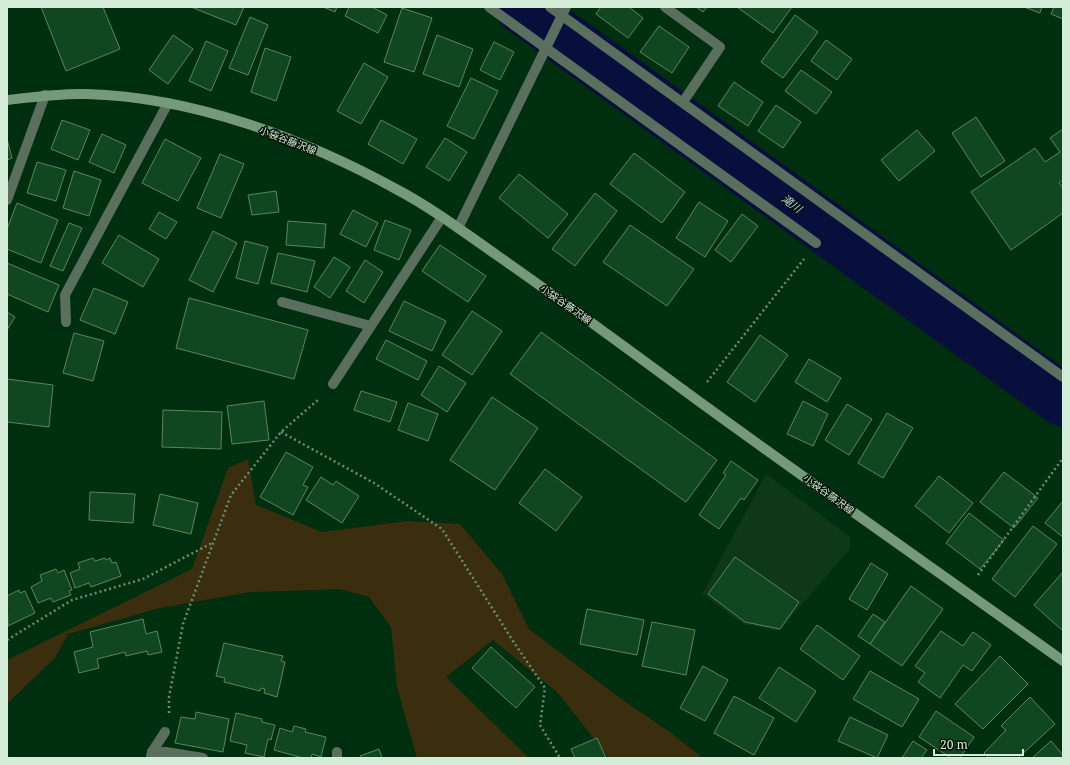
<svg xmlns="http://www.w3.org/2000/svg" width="1070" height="765" viewBox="0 0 1070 765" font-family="'Noto Serif','Noto Sans JP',serif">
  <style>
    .built { fill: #0f381b }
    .green { fill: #3a2e0e }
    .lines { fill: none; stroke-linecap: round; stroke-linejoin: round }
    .river { stroke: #080f3c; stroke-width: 53 }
    .building { fill: #114720; stroke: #588660 }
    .path { stroke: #6a8e74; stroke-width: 2.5; stroke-dasharray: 2 3; stroke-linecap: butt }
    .service { stroke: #5a6f5d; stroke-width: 10 }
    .minor { stroke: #5a6f5d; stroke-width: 10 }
    .tertiary { stroke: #5a6f5d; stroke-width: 10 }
    .secondary { stroke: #76997c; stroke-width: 10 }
    .labels { text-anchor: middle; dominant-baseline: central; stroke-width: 3; stroke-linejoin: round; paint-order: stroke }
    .street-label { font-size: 10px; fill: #d4edd8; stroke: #031306 }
    .water-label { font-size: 11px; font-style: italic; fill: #bccefd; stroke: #031306 }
  </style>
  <rect width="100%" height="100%" fill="#002f0f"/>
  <polygon class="built" points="766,474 850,537 850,549 779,631 743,624 702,594"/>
  <polygon class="green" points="248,459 256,505 322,532 408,521 460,524 502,574 529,629 620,698 671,733 703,758 609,758 558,693 493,640 446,677 529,758 417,758 397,687 391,627 369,597 340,589 251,592 160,608 68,634 55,658 7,704 7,660 192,569 228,468"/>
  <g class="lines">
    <polyline class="river" points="521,7 1063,400"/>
  </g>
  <g class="building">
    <polygon points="41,7 103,7 120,49 66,71"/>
    <polygon points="191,7 244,7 236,25"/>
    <polygon points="323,7 337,7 335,12"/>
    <polygon points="349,7 372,7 387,15 378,33 345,16"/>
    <polygon points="601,7 629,7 643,18 628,38 596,14"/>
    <polygon points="696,7 707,7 703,12"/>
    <polygon points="737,7 792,7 773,33"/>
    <polygon points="1024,7 1042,7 1040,13"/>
    <polygon points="1054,7 1063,7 1063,19 1051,14"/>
    <polygon points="402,8 432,18 414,72 384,62"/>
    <polygon points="795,15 818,32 783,78 761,62"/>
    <polygon points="250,17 268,25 248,75 229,68"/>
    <polygon points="659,26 689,47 672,73 640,52"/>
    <polygon points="173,35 193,49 168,84 149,70"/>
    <polygon points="437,35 473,49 459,87 423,74"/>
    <polygon points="826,40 852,59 837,80 811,61"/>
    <polygon points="206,41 228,51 211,91 189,81"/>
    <polygon points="494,42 514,52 500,80 480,70"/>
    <polygon points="265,48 291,57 276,101 251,92"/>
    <polygon points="364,63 388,77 361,124 337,111"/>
    <polygon points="801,70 832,92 816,114 785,91"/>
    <polygon points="471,78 498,91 474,139 447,126"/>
    <polygon points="734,82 763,102 748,126 718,106"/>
    <polygon points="776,105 801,122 783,148 758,131"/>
    <polygon points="976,117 1005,161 981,177 952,133"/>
    <polygon points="62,120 90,130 78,160 51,149"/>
    <polygon points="381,120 417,139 403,164 368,144"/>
    <polygon points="1063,129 1063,180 1059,183 1063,188 1063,213 1011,250 971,192 1035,148 1045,162 1060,152 1050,138"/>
    <polygon points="917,130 935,151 899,181 881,160"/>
    <polygon points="102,134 126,145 114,173 89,162"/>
    <polygon points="445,138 467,152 449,181 426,167"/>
    <polygon points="7,139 12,158 7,160"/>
    <polygon points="165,139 201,158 178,201 142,183"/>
    <polygon points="634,153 685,192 662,223 610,184"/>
    <polygon points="220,154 244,164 221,218 197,208"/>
    <polygon points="37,162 66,170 56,201 27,193"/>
    <polygon points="74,171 101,180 89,216 63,208"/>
    <polygon points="519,174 568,214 548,238 499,198"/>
    <polygon points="276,191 279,212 252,215 248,195"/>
    <polygon points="595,193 617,211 575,266 552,249"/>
    <polygon points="699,202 728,221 705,257 676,238"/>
    <polygon points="17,203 58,220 41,263 7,249 7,229"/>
    <polygon points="353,210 378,223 366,247 340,234"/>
    <polygon points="159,212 177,222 166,239 149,229"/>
    <polygon points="742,214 758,226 731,262 715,250"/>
    <polygon points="385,220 411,230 399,260 374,250"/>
    <polygon points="288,221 326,224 324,248 286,245"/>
    <polygon points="69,223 82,228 63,271 50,266"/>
    <polygon points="630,225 694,269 667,306 603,262"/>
    <polygon points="213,231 237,243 213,292 189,280"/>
    <polygon points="119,235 159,259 143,287 102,263"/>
    <polygon points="245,241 268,247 258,284 236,278"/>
    <polygon points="440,245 486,276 468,302 422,271"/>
    <polygon points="278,253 315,261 307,292 271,283"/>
    <polygon points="334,257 350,267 330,298 314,287"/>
    <polygon points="365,260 383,272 364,303 346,291"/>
    <polygon points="7,263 59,285 48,312 7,294"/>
    <polygon points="94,288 128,302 115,334 80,320"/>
    <polygon points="189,298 308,330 294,379 176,348"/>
    <polygon points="404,301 446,321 432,351 389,331"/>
    <polygon points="472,311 502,331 472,375 442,355"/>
    <polygon points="7,312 15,317 7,330"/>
    <polygon points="541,332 717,460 686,502 510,374"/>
    <polygon points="74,333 104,341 93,381 63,373"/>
    <polygon points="760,335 788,355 755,402 727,382"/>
    <polygon points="386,340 427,361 418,380 376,359"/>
    <polygon points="809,359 841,378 827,402 795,382"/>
    <polygon points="439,366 466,383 447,412 421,395"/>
    <polygon points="7,379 53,385 49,427 7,422"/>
    <polygon points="361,391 397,402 390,422 354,410"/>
    <polygon points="492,397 538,428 495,490 450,460"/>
    <polygon points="264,401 269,440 232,444 227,406"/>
    <polygon points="803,401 828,414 813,446 787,434"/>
    <polygon points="408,403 438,414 428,441 398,430"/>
    <polygon points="847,404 872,419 849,455 825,440"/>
    <polygon points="163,410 222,412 221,449 162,447"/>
    <polygon points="887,413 913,428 883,478 858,463"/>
    <polygon points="286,452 313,467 303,485 308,487 293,515 260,497"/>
    <polygon points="731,461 758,480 744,500 741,498 719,529 699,515 726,475 723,473"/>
    <polygon points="545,469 582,497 556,531 519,503"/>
    <polygon points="1004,472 1038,498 1014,528 980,502"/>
    <polygon points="939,476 973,503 949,533 915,506"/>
    <polygon points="321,477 333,485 336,481 359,496 342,523 306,500"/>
    <polygon points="90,492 135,494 133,523 89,520"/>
    <polygon points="160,494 198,503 191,534 153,525"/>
    <polygon points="1063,501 1063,537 1045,523"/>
    <polygon points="969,513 1004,540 980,569 946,543"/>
    <polygon points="1033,526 1057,544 1015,597 992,579"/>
    <polygon points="735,557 799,602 780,629 745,622 708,594"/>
    <polygon points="93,558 95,561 105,558 106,560 110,558 112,563 116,562 121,576 91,587 89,583 75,588 70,573 80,569 78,563"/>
    <polygon points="871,563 888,574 867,610 849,599"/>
    <polygon points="56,569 58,573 64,570 72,590 69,591 71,595 53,602 51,598 38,603 31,587 42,581 40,575"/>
    <polygon points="1063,572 1063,631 1034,605"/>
    <polygon points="911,586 943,609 902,666 870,644"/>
    <polygon points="19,590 20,593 25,591 35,613 8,626 7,596"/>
    <polygon points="587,609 644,620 637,655 580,644"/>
    <polygon points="873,614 885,622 870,644 858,636"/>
    <polygon points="143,619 146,634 157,631 162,652 148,655 147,651 126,656 125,652 97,659 99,668 79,673 74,652 93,647 90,632"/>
    <polygon points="652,622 695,630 686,675 642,666"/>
    <polygon points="817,625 860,656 843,680 800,649"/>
    <polygon points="941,631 963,646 973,632 991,645 972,671 963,665 940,698 918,682 925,673 915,666"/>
    <polygon points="224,643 283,656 281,661 285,662 277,697 264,693 265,689 261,688 260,691 224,682 225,678 216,676"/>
    <polygon points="491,647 535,687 516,708 472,668"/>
    <polygon points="1000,656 1028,684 983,729 955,704"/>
    <polygon points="703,666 728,680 705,721 680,708"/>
    <polygon points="779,667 816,691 796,722 759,698"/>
    <polygon points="870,671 919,699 902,727 853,699"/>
    <polygon points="734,696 774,718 754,755 714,733"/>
    <polygon points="1030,697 1055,724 1018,758 989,758 984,753 1006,730 1001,726"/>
    <polygon points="936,711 974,737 960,758 951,758 919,737"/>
    <polygon points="196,712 229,719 223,752 175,743 181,717 195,719"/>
    <polygon points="236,713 262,719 262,722 275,725 271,740 268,739 264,757 245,753 247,745 230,741"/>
    <polygon points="850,717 888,735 877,758 838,741"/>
    <polygon points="294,726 306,729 305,732 326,737 321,757 312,754 311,758 303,758 274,750 280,728 292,732"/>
    <polygon points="597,738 606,758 575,758 571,749"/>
    <polygon points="913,741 927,750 921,758 902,758"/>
    <polygon points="1051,741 1063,755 1063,758 1032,758"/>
    <polygon points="379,749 382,758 361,758 360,756"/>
  </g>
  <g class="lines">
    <g class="path">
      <polyline points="707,382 804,259"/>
      <polyline points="281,432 374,483 442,529 513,641 545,688 540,725 560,758"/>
      <polyline points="978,575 1063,458"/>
      <polyline points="7,640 72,600 143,579 212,543"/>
      <polyline points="169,713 169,697 183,624 231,495 281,432 319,399"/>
    </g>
    <g class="service">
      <polyline points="665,7 720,47 683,102"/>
      <polyline points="282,302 371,326"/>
      <polyline points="66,322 65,295 168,103"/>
      <polyline points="333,384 442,217"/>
    </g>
    <g class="minor">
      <polyline points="489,7 816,243"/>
      <polyline points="550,7 1063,377"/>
      <polyline points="7,200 45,95"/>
      <polyline points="152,752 166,752 203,758"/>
      <polyline points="151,756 152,752 165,732"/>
      <polyline points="337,758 337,752"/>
    </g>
    <polyline class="tertiary" points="458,228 566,7"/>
    <path class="secondary" d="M7,100C33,97 60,93 87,94C193,97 303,138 396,189C432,208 465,233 498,256C564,302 628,349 693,397C815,486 940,573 1063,661"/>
  </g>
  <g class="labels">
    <g class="street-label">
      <text transform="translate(288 140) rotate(21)">小袋谷藤沢線</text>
      <text transform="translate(566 304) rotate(35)">小袋谷藤沢線</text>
      <text transform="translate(829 494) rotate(36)">小袋谷藤沢線</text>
    </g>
    <g class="water-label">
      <text transform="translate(792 203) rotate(36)">滝川</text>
    </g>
  </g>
  <rect width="1070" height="765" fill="none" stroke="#d4edd8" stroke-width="16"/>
  <path d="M934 749v6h89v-6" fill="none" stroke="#d4edd8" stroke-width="2"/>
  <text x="940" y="749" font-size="12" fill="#d4edd8" stroke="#031306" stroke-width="3" paint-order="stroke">20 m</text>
</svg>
